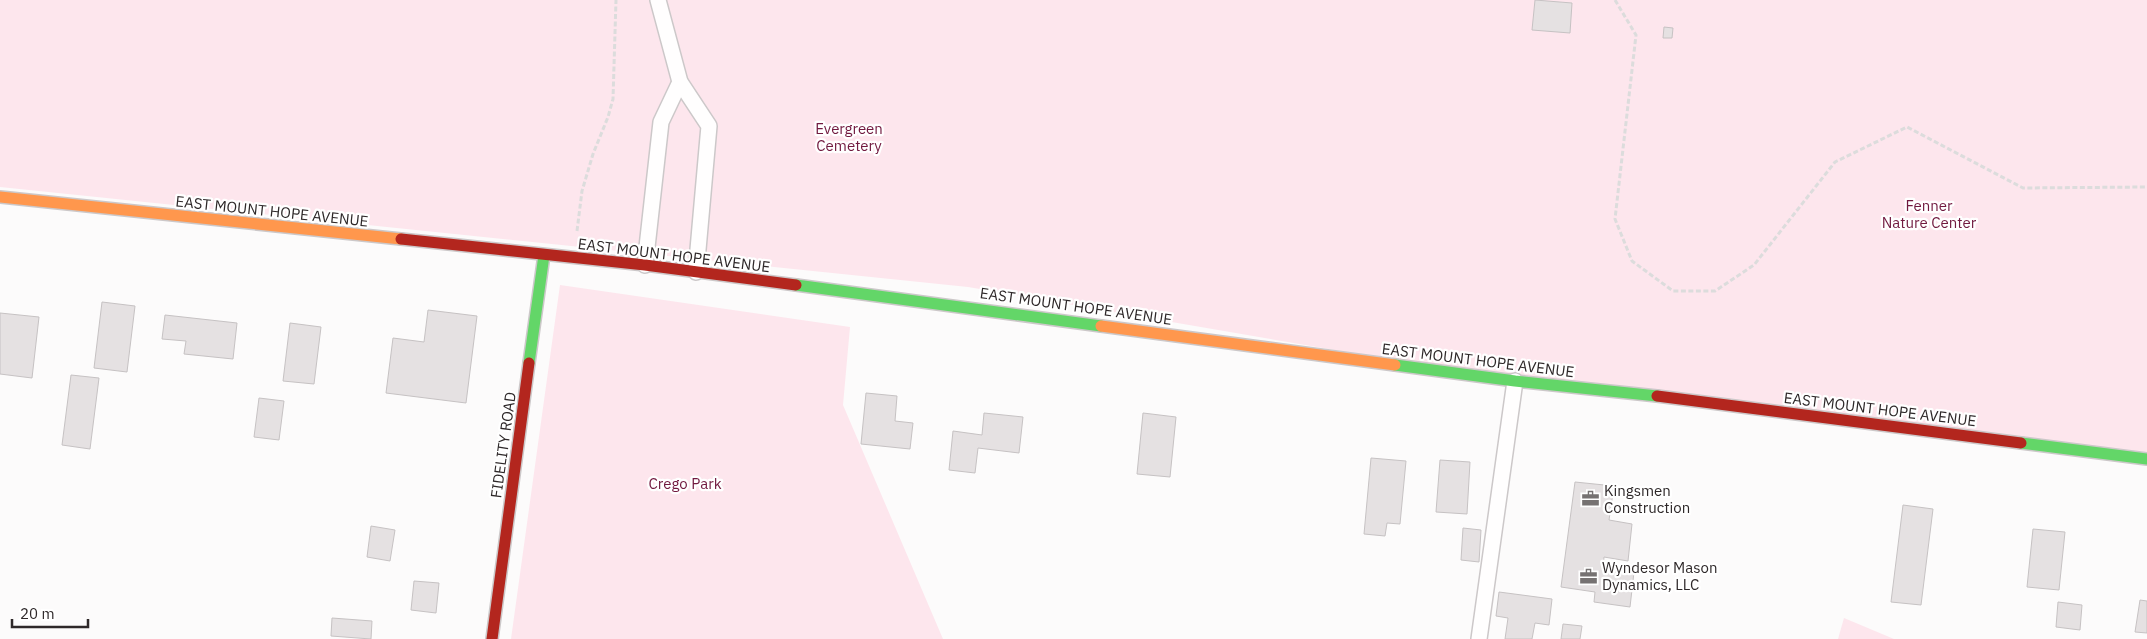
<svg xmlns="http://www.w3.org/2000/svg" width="2147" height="639" viewBox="0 0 2147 639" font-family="'IBM Plex Sans',sans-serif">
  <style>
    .green { fill: #fde6ed }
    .building { fill: #e5e1e2; stroke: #c6c2c3 }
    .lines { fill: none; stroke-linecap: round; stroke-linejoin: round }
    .lane-casing { stroke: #ccc8c9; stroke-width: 18 }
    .fast-casing { stroke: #ccc8c9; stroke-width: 14 }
    .slow-casing { stroke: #ccc8c9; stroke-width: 14 }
    .jam-casing { stroke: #ccc8c9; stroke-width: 14 }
    .path { stroke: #dcdcdc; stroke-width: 3; stroke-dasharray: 5 2.5; stroke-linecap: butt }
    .lane { stroke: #fffefe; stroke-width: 15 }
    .fast { stroke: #63d668; stroke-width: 11 }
    .slow { stroke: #ff974d; stroke-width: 11 }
    .jam { stroke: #b3261e; stroke-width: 11 }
    .labels { text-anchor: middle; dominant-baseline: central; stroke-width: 4.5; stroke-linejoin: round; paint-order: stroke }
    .park-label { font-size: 15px; fill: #71193f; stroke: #fff }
    .street-label { font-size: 15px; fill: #2e2829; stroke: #fff }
    .poi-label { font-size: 15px; fill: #2e2829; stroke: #fff; text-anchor: start }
  </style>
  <rect width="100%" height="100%" fill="#fcfbfb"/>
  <g class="green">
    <polygon points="0,0 2147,0 2147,457 1515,381 968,287 0,187"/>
    <polygon points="560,285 850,327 843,405 943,639 511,639"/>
    <polygon points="1844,618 1894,639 1838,639"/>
  </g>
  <g class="building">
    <polygon points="1535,0 1572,3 1570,33 1532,30"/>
    <polygon points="1664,27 1673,28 1672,38 1663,38"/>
    <polygon points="102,302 135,306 127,372 94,368"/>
    <polygon points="428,310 477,316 466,403 386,393 393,338 424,342"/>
    <polygon points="0,313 39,317 32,378 0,374"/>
    <polygon points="165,315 237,323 233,359 184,354 186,341 162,339"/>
    <polygon points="290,323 321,327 314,384 283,381"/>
    <polygon points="71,375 99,378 90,449 62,445"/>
    <polygon points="866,393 897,396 895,421 913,423 910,449 861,444"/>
    <polygon points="259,398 284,401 279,440 254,437"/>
    <polygon points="984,413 1023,417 1019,453 978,448 975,473 949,470 953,431 982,435"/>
    <polygon points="1143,413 1176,417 1170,477 1137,474"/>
    <polygon points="1371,458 1406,461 1400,524 1387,523 1385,536 1364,534"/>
    <polygon points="1440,460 1470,462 1467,514 1436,512"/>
    <polygon points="1575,482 1614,486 1609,520 1632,524 1628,561 1604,557 1603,568 1634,572 1630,607 1594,602 1595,592 1561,587"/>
    <polygon points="1903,505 1933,509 1921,605 1891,602"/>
    <polygon points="371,526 395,530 390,561 367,557"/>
    <polygon points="1463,528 1481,530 1479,562 1461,560"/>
    <polygon points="2033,529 2065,532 2059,590 2027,587"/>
    <polygon points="414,581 439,583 436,613 411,610"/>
    <polygon points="1499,592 1552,599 1549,625 1535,623 1532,639 1505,639 1508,618 1496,616"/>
    <polygon points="2140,600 2147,601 2147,633 2135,632"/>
    <polygon points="2058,602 2082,605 2080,630 2056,627"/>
    <polygon points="332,618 372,621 371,639 331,636"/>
    <polygon points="1563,624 1582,626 1580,639 1561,639"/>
  </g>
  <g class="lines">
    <defs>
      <g id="lane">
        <polyline points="658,0 680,82 709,126 696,272"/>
        <polyline points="645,265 661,122 680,82"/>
        <polyline points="1479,639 1515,381"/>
      </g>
      <g id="fast">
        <polyline points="796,285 1101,326"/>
        <polyline points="529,363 544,255"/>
        <polyline points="1395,365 1515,381 1657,396"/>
        <polyline points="2021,443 2147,459"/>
      </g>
      <g id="slow">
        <polyline points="0,197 401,239"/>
        <polyline points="1101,326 1395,365"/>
      </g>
      <g id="jam">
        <polyline points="401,239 645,265 796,285"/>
        <polyline points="1657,396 2021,443"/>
        <polyline points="492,639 529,363"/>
      </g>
    </defs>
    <use href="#lane" class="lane-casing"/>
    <use href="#fast" class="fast-casing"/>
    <use href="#slow" class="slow-casing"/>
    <use href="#jam" class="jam-casing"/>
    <g class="path">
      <polyline points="1615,0 1636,35 1615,219 1632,261 1673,291 1715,291 1754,265 1835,162 1907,127 2023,188 2147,187"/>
      <polyline points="577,231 582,191 593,154 608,117 613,99 616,0"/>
    </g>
    <use href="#lane" class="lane"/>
    <use href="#fast" class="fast"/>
    <use href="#slow" class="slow"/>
    <use href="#jam" class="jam"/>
  </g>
  <defs>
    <symbol id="office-bare" viewBox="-9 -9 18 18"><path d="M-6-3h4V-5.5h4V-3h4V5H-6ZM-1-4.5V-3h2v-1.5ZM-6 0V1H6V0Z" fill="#767272" stroke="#fff" stroke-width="2.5" paint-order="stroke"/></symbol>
  </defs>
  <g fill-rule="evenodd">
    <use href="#office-bare" x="1578" y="486" width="25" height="25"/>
    <use href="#office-bare" x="1576" y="564" width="25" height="25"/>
  </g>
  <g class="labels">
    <g class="park-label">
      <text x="849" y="128">Evergreen<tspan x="849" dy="17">Cemetery</tspan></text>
      <text x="1929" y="205">Fenner<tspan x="1929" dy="17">Nature Center</tspan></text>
      <text x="685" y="483">Crego Park</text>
    </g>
    <g class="street-label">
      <text transform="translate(272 211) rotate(6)">EAST MOUNT HOPE AVENUE</text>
      <text transform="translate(674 255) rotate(7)">EAST MOUNT HOPE AVENUE</text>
      <text transform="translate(1076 306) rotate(8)">EAST MOUNT HOPE AVENUE</text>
      <text transform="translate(1478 360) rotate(7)">EAST MOUNT HOPE AVENUE</text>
      <text transform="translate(1880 409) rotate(7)">EAST MOUNT HOPE AVENUE</text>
      <text transform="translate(503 445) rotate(-82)">FIDELITY ROAD</text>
    </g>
    <g class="poi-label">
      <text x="1604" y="490">Kingsmen<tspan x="1604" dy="17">Construction</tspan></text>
      <text x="1602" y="567">Wyndesor Mason<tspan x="1602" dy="17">Dynamics, LLC</tspan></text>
    </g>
  </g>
  <path d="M12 619v8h76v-8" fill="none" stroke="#2e2829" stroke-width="2.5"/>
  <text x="20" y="619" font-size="15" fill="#2e2829" stroke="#ffffff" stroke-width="4" paint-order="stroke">20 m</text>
</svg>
